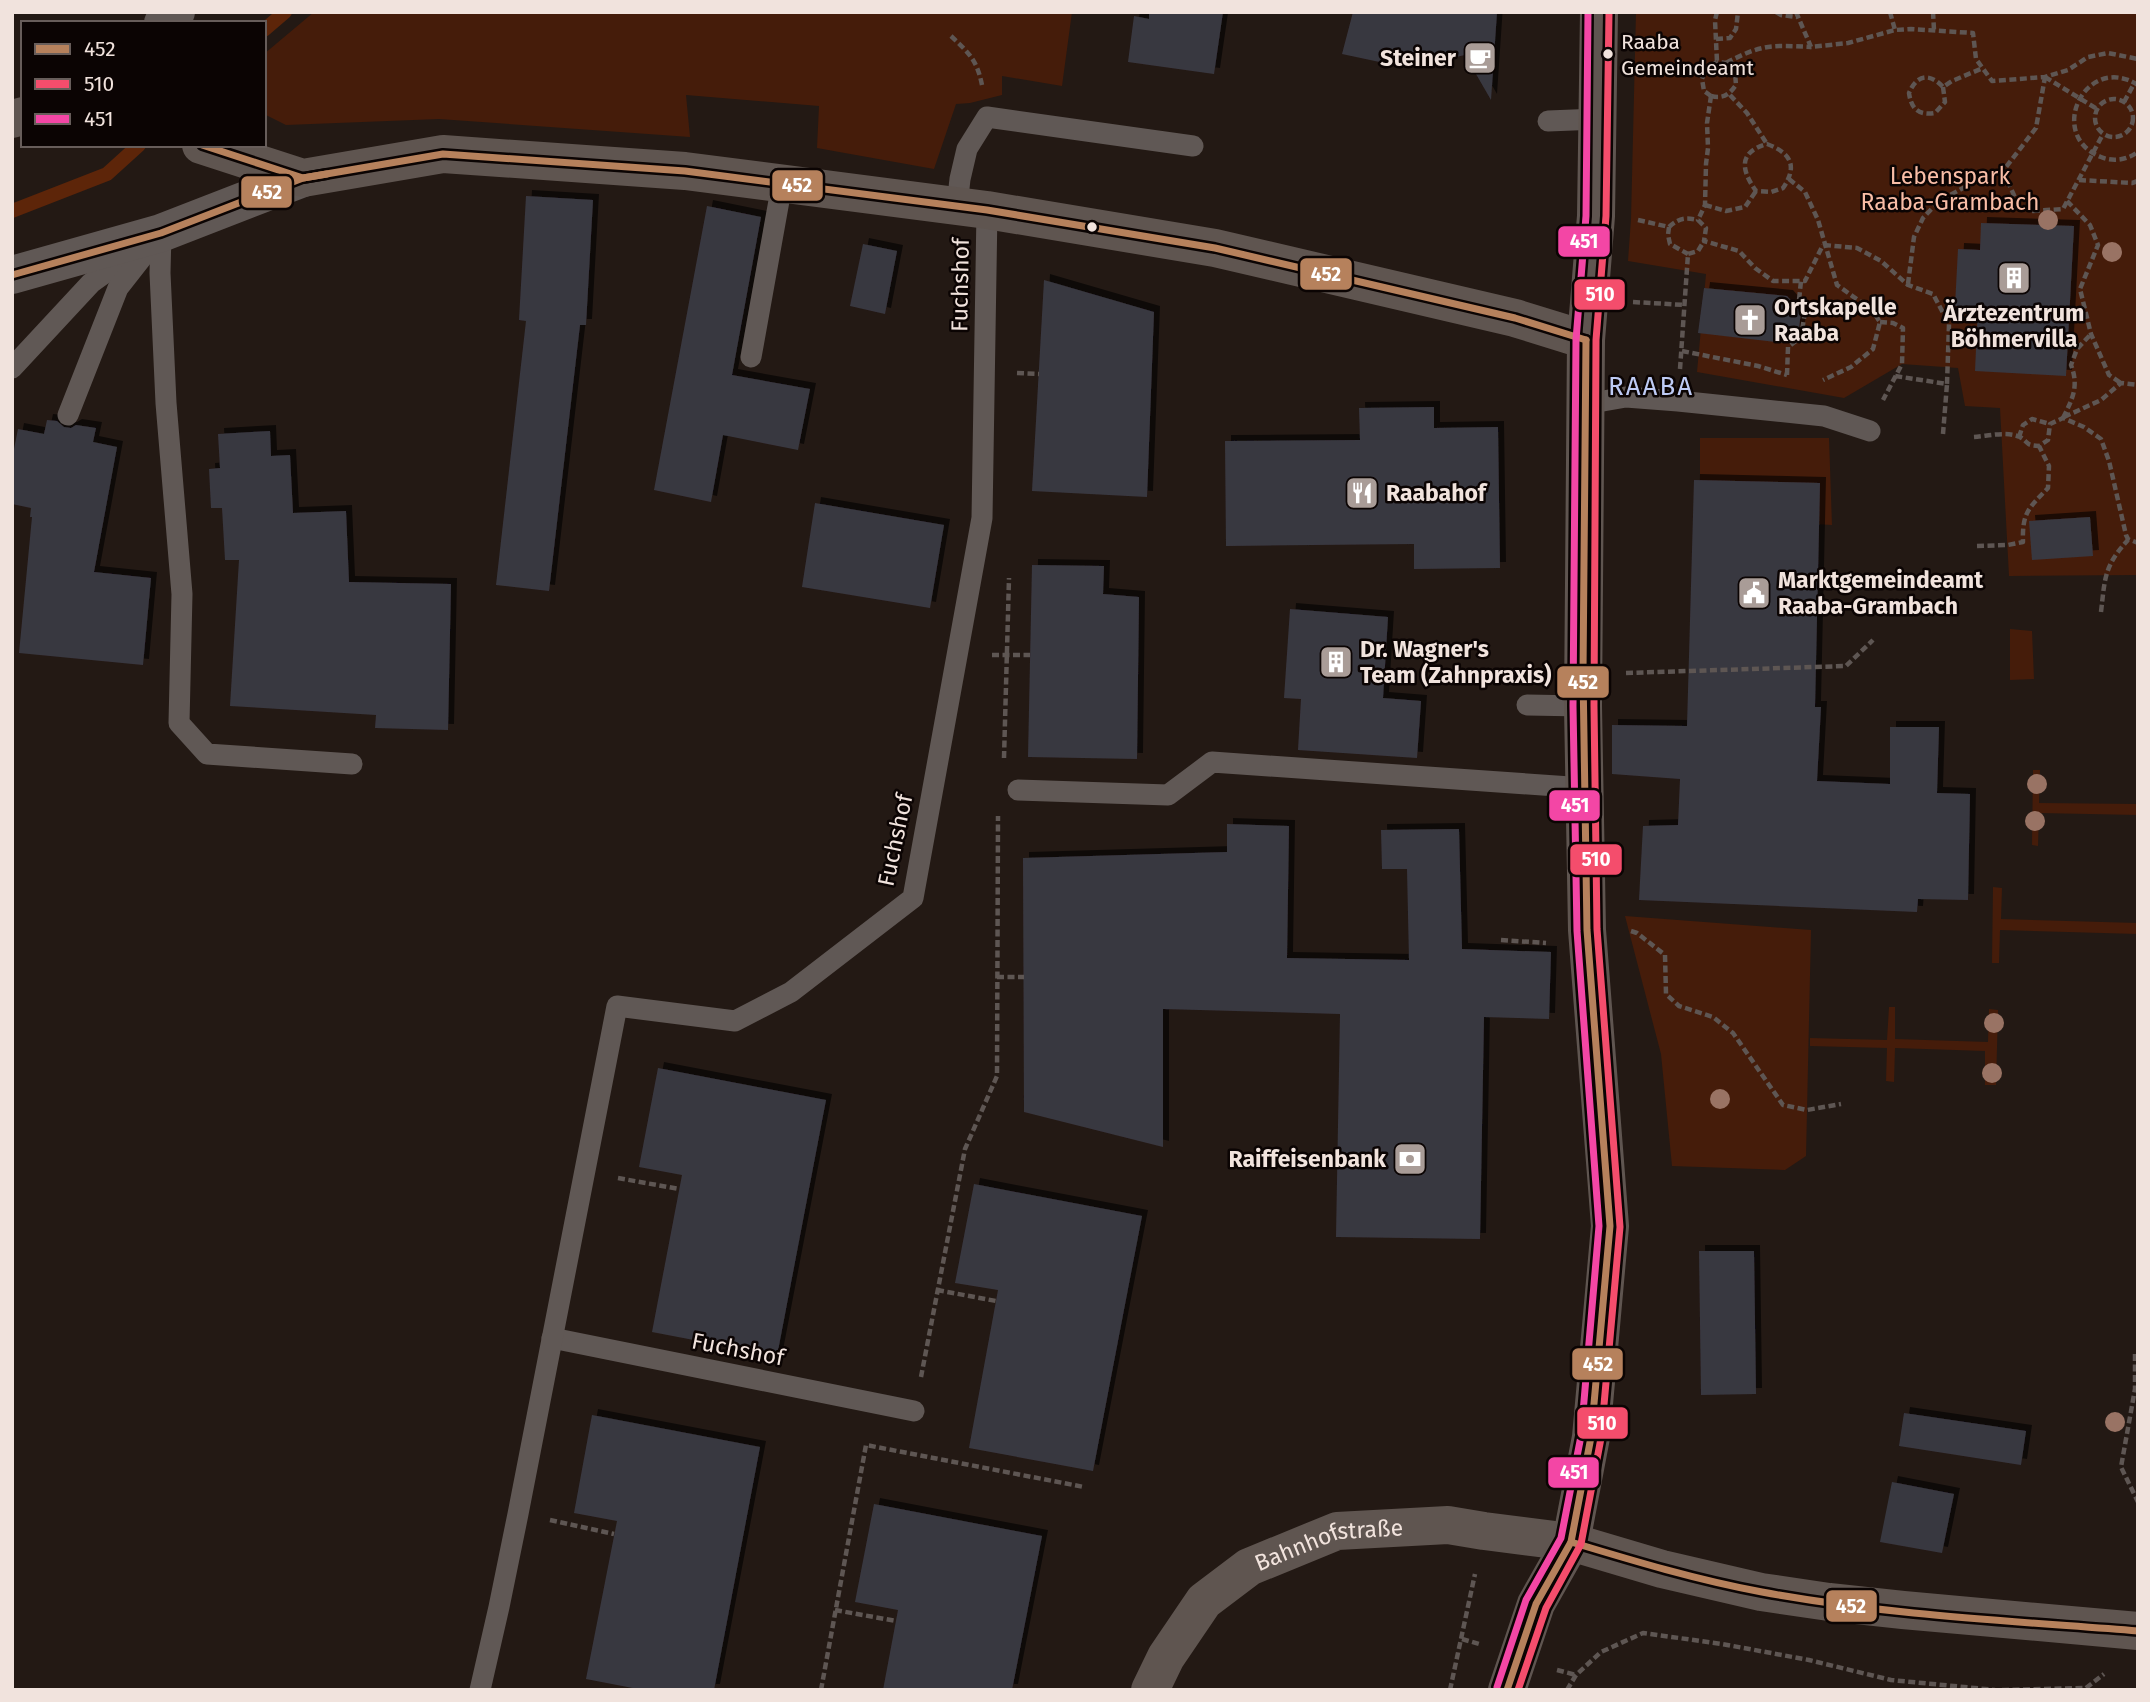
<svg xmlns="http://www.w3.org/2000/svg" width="2150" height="1702" viewBox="0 0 2150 1702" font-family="'Fira Sans',sans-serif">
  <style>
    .green { fill: #451c0a }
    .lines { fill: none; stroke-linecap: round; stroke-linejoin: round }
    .stream { stroke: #5d2509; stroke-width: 14 }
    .building { fill: #393740; filter: url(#shadow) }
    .path { stroke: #5e5653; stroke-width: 4.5; stroke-dasharray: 7 3.5; stroke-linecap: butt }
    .lane { stroke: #605855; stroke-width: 21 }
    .street { stroke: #605855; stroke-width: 38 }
    .secondary { stroke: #5f5550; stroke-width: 38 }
    .bus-1-casing { stroke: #0b0403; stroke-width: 12 }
    .bus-2-casing { stroke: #0b0403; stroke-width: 12 }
    .bus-3-casing { stroke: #0b0403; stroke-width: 12 }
    .bus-1 { stroke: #b6815c; stroke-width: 7 }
    .bus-2 { stroke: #f44d6c; stroke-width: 7 }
    .bus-3 { stroke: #f346a5; stroke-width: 7 }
    .tree { fill: #997364 }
    .bus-dot { fill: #f1e3dd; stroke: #0b0403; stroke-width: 2.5 }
    .labels { text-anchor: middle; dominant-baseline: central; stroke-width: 5; stroke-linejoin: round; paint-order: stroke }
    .bus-label { font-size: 21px; fill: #f1e3dd; stroke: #0b0403; text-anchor: start }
    .poi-label { font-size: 23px; font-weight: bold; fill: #f1e3dd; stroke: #0b0403; text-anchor: start }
    .park-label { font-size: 23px; fill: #f9bda6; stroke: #0b0403 }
    .street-label { font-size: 23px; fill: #f1e3dd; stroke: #0b0403 }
    .quarter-label { font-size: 26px; letter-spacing: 2px; fill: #becbf5; stroke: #0b0403 }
    .line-badge { stroke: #0b0403; stroke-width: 2.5 }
    .badge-label { font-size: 19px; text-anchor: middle; font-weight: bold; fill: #fff }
  </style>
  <defs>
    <filter id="shadow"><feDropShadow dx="6" dy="-6" stdDeviation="0" flood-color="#0009"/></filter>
  </defs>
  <rect width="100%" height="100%" fill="#231914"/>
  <g class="green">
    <polygon points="314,12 1072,12 1062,86 1002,76 1002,95 970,103 956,104 934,169 817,148 819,106 686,95 690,137 439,119 286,125 264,114 264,54"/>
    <polygon points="1636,12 2138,12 2138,575 2009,576 2000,408 1965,406 1958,368 1902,364 1844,398 1697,372 1706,274 1628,261 1631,219"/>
    <polygon points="1700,438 1829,438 1832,525 1815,524 1700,480"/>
    <polygon points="2010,629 2032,631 2034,679 2010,680"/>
    <polygon points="2033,770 2040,770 2039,803 2138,804 2138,815 2039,813 2038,846 2032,845"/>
    <polygon points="1993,887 2002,888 2001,919 2138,923 2138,934 2000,930 1999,963 1992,963"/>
    <polygon points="1625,916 1811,930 1806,1156 1785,1170 1672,1166 1661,1054"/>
    <polygon points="1889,1007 1895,1007 1895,1039 1988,1042 1989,1009 1998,1010 1996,1085 1985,1085 1985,1051 1895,1048 1894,1082 1886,1081 1887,1048 1810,1046 1810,1038 1887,1040"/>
  </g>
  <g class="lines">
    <g class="stream">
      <polyline points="264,30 285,12"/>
      <polyline points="12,211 107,174 139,145"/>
    </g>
  </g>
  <g class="building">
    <polygon points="1149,12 1223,12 1214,74 1128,62 1134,16 1149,19"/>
    <polygon points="1353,12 1497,12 1491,100 1465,55 1420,65 1389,64 1342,54"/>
    <polygon points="526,196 593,200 586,325 580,325 549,591 496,585 526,321 519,320"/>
    <polygon points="707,206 761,217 732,375 810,389 798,450 723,435 711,502 654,490"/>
    <polygon points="1981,223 2074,226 2066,376 1975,371 1978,306 1955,306 1958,249 1980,250"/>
    <polygon points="863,244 897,251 885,314 850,306"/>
    <polygon points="1044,280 1154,312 1147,497 1032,491"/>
    <polygon points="1704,288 1787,296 1801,312 1799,328 1785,343 1698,333"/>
    <polygon points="1434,407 1434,428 1498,427 1500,568 1414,569 1414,544 1226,546 1225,441 1360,440 1359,408"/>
    <polygon points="47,420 57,421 64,427 71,428 76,425 96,428 93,442 117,447 94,572 151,578 143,665 19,653 32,517 30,517 31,508 12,504 12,459 18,429 44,434"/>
    <polygon points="270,431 271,456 290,455 293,513 346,511 349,582 451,584 448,730 375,728 376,715 230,706 239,560 225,560 222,508 211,508 209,469 220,468 218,434"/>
    <polygon points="1694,480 1820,483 1815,707 1821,707 1817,781 1890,784 1890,727 1939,727 1937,793 1970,794 1968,900 1918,899 1917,912 1639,900 1643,826 1678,825 1680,779 1612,774 1612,725 1687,726"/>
    <polygon points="815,503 944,525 930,608 802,587"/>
    <polygon points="2090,517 2093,556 2032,560 2029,521"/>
    <polygon points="1032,565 1104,566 1103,594 1139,597 1137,759 1028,757"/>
    <polygon points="1290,609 1388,617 1383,698 1421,701 1417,758 1298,750 1301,699 1284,698"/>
    <polygon points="1227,824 1289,826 1287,958 1409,960 1407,869 1382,869 1381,830 1459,829 1462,949 1551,952 1549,1019 1484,1017 1480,1239 1336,1237 1340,1014 1163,1009 1163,1147 1024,1112 1023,858 1227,852"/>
    <polygon points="658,1068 826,1100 777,1356 652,1332 682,1175 639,1167"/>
    <polygon points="974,1184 1142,1216 1093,1471 969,1448 998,1290 955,1283"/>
    <polygon points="1699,1251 1754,1251 1756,1394 1701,1395"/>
    <polygon points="1904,1413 2026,1431 2021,1465 1899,1446"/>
    <polygon points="592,1415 760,1447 714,1690 643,1690 586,1679 617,1521 574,1513"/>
    <polygon points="1892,1482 1954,1494 1942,1553 1880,1542"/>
    <polygon points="874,1504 1042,1536 1012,1690 883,1690 898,1610 855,1602"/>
  </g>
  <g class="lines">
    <g class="path">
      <polyline points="1717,12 1715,20 1717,62"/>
      <polyline points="1776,12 1781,15 1797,17"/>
      <polyline points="1796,12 1811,47 1848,43 1895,30 1911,29 1973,33 1976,59 1992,81 2045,77 2068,70 2088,57 2108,53 2138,59"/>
      <polyline points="1890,12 1895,30"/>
      <polyline points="1933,12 1934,30"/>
      <path d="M951,36C969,53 977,60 982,85"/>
      <polyline points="1716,39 1730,38 1736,29 1738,12"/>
      <path d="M1726,63C1762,44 1771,45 1811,47"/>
      <polyline points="2045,77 2097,109"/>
      <path d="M2138,85C2086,52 2045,135 2101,157C2113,162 2127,160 2138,152"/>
      <path d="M1943,87L1945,102L1935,113C1918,116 1911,108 1909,93C1917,74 1930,73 1943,87L1952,81L1983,68"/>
      <polyline points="1730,95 1747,113 1767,144"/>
      <polyline points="1711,96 1707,123 1708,148 1706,164 1705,205 1698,220 1706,228 1704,241 1739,251 1755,268 1773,281 1805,281 1823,245"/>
      <path d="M1711,96C1723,99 1729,95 1736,85L1735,73L1726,63L1717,62"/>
      <polyline points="1711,96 1704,91 1702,79 1706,68 1717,62"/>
      <circle cx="2114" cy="118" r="19"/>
      <polyline points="2124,102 2135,82"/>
      <path d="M1767,144C1791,153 1798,166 1783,188L1771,192L1756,191C1741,170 1738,152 1767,144Z"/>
      <polyline points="2003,171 2018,204 2033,211 2063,209 2103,134"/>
      <polyline points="1789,179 1805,192 1818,220 1837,285 1872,310 1880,322 1873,349 1851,367 1823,380"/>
      <polyline points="2079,180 2132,183 2138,181"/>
      <polyline points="2067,201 2090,225 2098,245 2080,289 2091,334 2109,375 2121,383"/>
      <polyline points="1705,205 1726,211 1745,207 1756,191"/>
      <path d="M1638,220L1669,227C1679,218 1685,217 1698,220"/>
      <polyline points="1669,227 1668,235 1670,244 1688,254"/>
      <polyline points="1824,245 1857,248 1881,261 1908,285 1933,294 1949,324 1947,384 1895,376"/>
      <polyline points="1908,284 1914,237 1923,218 1939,201 1976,181 2003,171 2036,128 2045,77"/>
      <polyline points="1633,302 1685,305"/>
      <polyline points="1880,322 1893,323 1903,328 1902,364 1883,400"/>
      <polyline points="1682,351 1758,366 1787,375"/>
      <polyline points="1680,369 1688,254 1698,251 1704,241"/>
      <polyline points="1017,373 1039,374"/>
      <polyline points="1787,375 1788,347 1801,337 1805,312 1799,300 1801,281"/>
      <polyline points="2064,417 2101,400 2121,383 2138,385"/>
      <path d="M2063,418C2073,398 2079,386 2071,365L2077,349L2091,334"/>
      <polyline points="1943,434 1947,384"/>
      <path d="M1974,437C1988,436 2007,431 2020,437C2030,443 2024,445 2039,446L2048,440L2050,424L2063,418L2084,427L2101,439L2109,461L2126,535L2128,539L2138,543"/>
      <polyline points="2019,437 2023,425 2032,419 2050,424"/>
      <path d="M1977,546L2008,545L2023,542C2022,512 2029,508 2048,488L2049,466L2039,446"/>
      <path d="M2101,612C2105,578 2104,566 2128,540"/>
      <polyline points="992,655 1030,655"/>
      <polyline points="1626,673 1846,666 1873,640"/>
      <polyline points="1004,758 1009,578"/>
      <polyline points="1631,931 1637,933 1665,955 1666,994 1679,1006 1713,1017 1733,1033 1783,1105 1807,1110 1841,1104"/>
      <polyline points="1501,940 1546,943"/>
      <polyline points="997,977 1024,977"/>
      <polyline points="618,1178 679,1189"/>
      <polyline points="937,1290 996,1301"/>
      <polyline points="2135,1354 2135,1389 2121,1467 2138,1502"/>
      <polyline points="921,1377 965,1149 997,1076 998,816"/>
      <polyline points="550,1520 614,1534"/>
      <polyline points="835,1610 896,1621"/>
      <polyline points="1462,1639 1479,1644"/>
      <polyline points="1557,1670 1576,1675"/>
      <polyline points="821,1690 866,1445 1084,1487"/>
      <polyline points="1450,1690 1475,1574"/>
      <polyline points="1567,1690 1576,1675 1601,1652 1643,1633 1722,1644 1809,1660 1891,1680 1995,1690"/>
      <polyline points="2002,1690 2086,1688 2104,1674"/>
    </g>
    <g class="lane">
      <polyline points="1548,121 1598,119"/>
      <polyline points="957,206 960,179 967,149 987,117 1193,146"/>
      <polyline points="161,233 160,273 166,403 182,594 179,723 207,754 352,764"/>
      <polyline points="751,357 782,184"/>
      <polyline points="12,368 91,283 137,250"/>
      <polyline points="1586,404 1626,397 1678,401 1824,416 1870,431"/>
      <polyline points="68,415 118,288 158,237"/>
      <polyline points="1527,705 1583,706"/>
      <polyline points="1018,790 1168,795 1212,762 1585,788"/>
      <polyline points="552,1338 914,1411"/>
      <polyline points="480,1690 499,1607 518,1514 617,1006 735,1021 791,992 913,898 982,518 987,210"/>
    </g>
    <g class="street">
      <polyline points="163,23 176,12"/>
      <polyline points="12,275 161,233 303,178"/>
    </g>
    <g class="secondary">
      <polyline points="12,119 23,116"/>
      <polyline points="201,145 303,178 443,154 685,171 987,210 1215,248 1515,318 1586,340"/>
      <path id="s1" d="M1150,1690L1166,1657L1204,1601L1249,1567L1337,1531L1448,1525L1484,1531L1571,1542L1662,1569L1761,1592L1829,1602L1903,1610L2138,1631"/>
      <polyline points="1507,1690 1536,1604 1571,1542 1591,1437 1610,1226 1587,930 1583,706 1586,340 1596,216 1599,12"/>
    </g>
    <defs>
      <g id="bus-1">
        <polyline points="202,145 303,178 327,174"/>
        <polyline points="12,275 161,233 303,178 443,154 685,171 987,210 1215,248 1515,318 1586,340"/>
        <path d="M1571,1542C1634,1561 1697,1580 1762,1592C1886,1615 2012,1621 2138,1631"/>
        <polyline points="1507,1690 1536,1604 1571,1542 1591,1437 1610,1226 1587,930 1583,674 1586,340"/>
      </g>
      <polyline id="bus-2" points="1518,1690 1546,1608 1581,1544 1601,1438 1620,1227 1597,929 1594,706 1596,340 1606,216 1609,12"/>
      <polyline id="bus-3" points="1497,1687 1526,1600 1561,1538 1581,1436 1599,1226 1577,931 1573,706 1576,340 1586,216 1588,12"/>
    </defs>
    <use href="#bus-1" class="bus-1-casing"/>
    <use href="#bus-2" class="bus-2-casing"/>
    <use href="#bus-3" class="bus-3-casing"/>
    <use href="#bus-1" class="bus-1"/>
    <use href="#bus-2" class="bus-2"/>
    <use href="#bus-3" class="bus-3"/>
  </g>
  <g class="tree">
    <circle cx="2048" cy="220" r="10"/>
    <circle cx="2112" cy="252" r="10"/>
    <circle cx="2037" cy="784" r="10"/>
    <circle cx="2035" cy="821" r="10"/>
    <circle cx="1994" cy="1023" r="10"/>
    <circle cx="1992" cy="1073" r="10"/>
    <circle cx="1720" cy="1099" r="10"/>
    <circle cx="2115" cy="1422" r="10"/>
  </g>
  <defs>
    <symbol id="cafe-square" viewBox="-11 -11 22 22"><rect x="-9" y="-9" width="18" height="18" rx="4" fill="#a99c97" stroke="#0b0403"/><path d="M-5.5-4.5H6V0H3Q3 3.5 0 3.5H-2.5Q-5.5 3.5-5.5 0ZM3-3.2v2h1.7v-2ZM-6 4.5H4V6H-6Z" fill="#fff"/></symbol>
    <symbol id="building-square" viewBox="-11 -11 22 22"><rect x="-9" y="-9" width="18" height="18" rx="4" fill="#a99c97" stroke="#0b0403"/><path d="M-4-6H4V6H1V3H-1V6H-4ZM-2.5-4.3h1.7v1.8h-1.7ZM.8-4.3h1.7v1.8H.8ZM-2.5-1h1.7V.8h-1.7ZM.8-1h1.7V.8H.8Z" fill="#fff"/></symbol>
    <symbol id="church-square" viewBox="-11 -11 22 22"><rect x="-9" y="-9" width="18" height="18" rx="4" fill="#a99c97" stroke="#0b0403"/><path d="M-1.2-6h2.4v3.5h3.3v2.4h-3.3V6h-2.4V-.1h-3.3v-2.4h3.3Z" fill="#fff"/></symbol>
    <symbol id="restaurant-square" viewBox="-11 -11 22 22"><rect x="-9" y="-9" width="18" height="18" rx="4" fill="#a99c97" stroke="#0b0403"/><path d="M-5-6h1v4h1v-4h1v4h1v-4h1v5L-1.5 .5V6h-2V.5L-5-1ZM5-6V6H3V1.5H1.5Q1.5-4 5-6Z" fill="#fff"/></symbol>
    <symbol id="civic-square" viewBox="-11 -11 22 22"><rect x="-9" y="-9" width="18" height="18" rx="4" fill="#a99c97" stroke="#0b0403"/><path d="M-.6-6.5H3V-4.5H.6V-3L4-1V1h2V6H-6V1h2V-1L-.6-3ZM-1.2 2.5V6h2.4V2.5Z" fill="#fff"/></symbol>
    <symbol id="bank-square" viewBox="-11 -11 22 22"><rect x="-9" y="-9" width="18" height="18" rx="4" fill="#a99c97" stroke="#0b0403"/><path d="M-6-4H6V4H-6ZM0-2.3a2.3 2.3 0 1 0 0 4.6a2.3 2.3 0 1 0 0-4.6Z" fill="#fff"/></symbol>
  </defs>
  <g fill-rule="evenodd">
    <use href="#cafe-square" x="1461" y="39" width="38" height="38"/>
    <use href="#building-square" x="1995" y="259" width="38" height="38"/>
    <use href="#church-square" x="1731" y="301" width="38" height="38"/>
    <use href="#restaurant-square" x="1343" y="474" width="38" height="38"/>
    <use href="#civic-square" x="1735" y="574" width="38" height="38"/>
    <use href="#building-square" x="1317" y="643" width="38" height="38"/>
    <use href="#bank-square" x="1391" y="1140" width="38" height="38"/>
  </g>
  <g class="bus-dot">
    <circle cx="1608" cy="54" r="6"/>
    <circle cx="1092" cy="227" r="6"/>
  </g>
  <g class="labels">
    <g class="bus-label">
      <text x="1621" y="42">Raaba<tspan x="1621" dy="26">Gemeindeamt</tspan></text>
    </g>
    <g class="poi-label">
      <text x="1456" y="58" text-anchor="end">Steiner</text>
      <text x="1774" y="307">Ortskapelle<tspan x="1774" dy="26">Raaba</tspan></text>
      <text x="2014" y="313" text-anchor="middle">Ärztezentrum<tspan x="2014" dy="26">Böhmervilla</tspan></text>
      <text x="1386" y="493">Raabahof</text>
      <text x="1778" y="580">Marktgemeindeamt<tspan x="1778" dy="26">Raaba-Grambach</tspan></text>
      <text x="1360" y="649">Dr. Wagner's<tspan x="1360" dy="26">Team (Zahnpraxis)</tspan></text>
      <text x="1386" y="1159" text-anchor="end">Raiffeisenbank</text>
    </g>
    <g class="park-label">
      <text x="1950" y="176">Lebenspark<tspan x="1950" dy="26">Raaba-Grambach</tspan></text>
    </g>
    <g class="street-label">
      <text transform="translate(960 285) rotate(-89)">Fuchshof</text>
      <text transform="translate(895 840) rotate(-78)">Fuchshof</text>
      <text transform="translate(738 1349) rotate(11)">Fuchshof</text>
      <text stroke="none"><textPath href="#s1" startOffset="245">Bahnhofstraße</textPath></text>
    </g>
    <g class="quarter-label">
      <text x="1651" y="386">RAABA</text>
    </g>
  </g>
  <g class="line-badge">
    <rect x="771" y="169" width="53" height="33" rx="7" fill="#b6815c"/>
    <rect x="240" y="175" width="53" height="34" rx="7" fill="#b6815c"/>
    <rect x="1557" y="225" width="54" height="33" rx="7" fill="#f346a5"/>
    <rect x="1299" y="257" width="54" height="34" rx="7" fill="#b6815c"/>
    <rect x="1573" y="278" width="53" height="33" rx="7" fill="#f44d6c"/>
    <rect x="1556" y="665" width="54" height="34" rx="7" fill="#b6815c"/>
    <rect x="1548" y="789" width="53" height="33" rx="7" fill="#f346a5"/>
    <rect x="1569" y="843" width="54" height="33" rx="7" fill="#f44d6c"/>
    <rect x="1571" y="1347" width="53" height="34" rx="7" fill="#b6815c"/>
    <rect x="1576" y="1406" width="53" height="34" rx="7" fill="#f44d6c"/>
    <rect x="1547" y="1456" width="53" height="33" rx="7" fill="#f346a5"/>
    <rect x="1825" y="1589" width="53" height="34" rx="7" fill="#b6815c"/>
  </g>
  <g class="badge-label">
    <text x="797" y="192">452</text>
    <text x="267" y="199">452</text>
    <text x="1584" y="248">451</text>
    <text x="1326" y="281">452</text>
    <text x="1600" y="301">510</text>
    <text x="1583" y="689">452</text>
    <text x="1575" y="812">451</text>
    <text x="1596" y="866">510</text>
    <text x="1598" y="1371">452</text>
    <text x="1602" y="1430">510</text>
    <text x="1574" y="1479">451</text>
    <text x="1851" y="1613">452</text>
  </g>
  <rect width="2150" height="1702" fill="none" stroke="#f1e3dd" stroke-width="28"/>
  <rect x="21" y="21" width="245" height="126" fill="#0b0403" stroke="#675d5a" stroke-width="2"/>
  <rect x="35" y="44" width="35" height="10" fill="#b6815c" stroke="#675d5a" stroke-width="2"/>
  <text x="84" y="56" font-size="21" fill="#f1e3dd">452</text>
  <rect x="35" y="79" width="35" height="10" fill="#f44d6c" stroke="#675d5a" stroke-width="2"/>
  <text x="84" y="91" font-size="21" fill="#f1e3dd">510</text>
  <rect x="35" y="114" width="35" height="10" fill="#f346a5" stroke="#675d5a" stroke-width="2"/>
  <text x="84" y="126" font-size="21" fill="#f1e3dd">451</text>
</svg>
